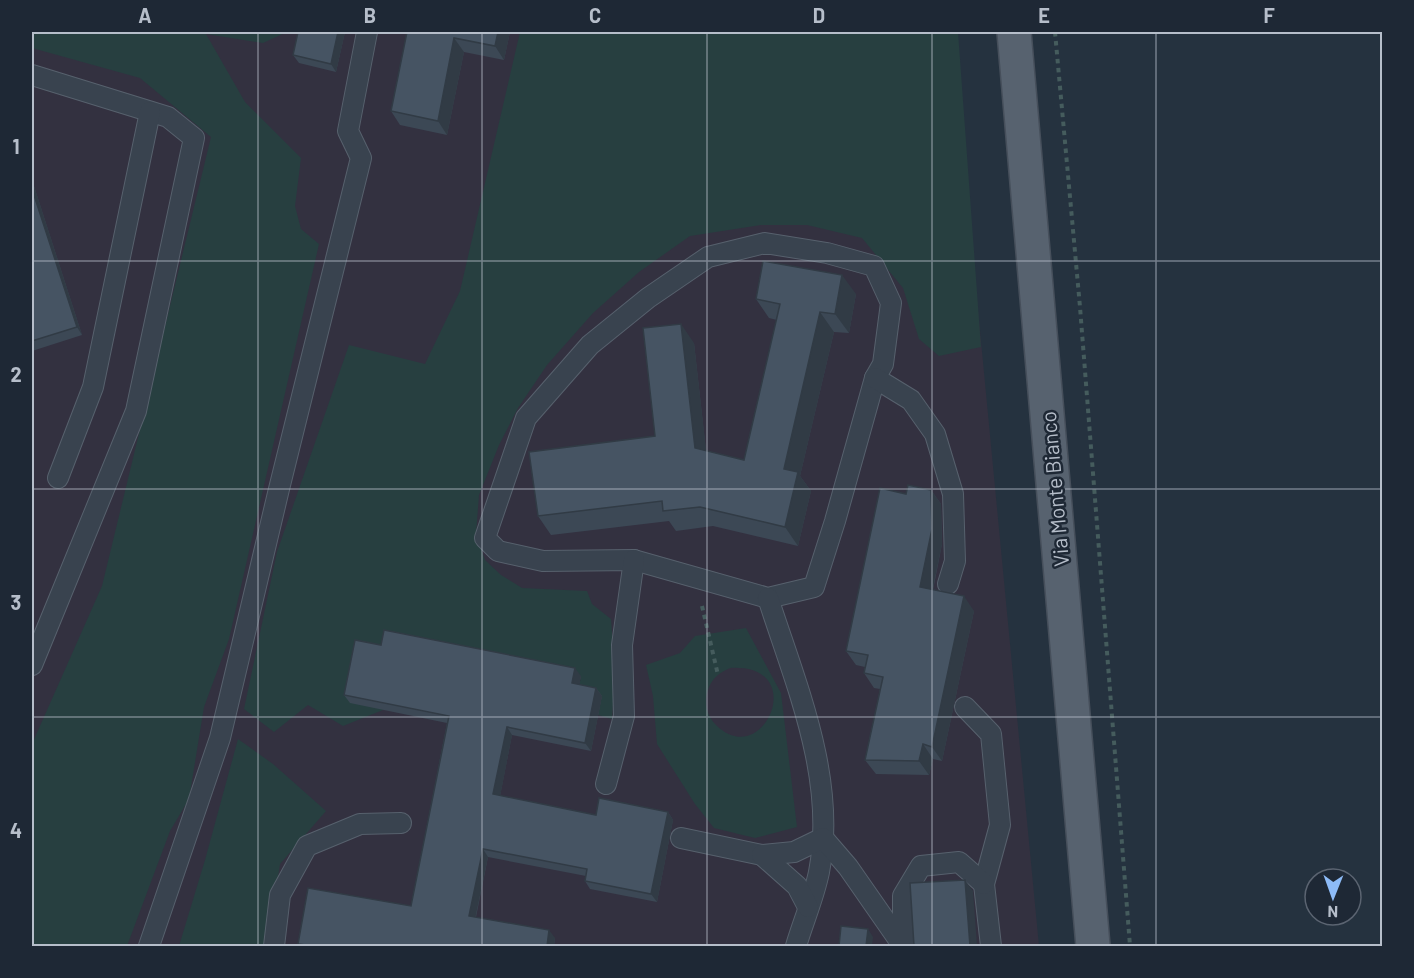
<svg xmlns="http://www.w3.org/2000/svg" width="1414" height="978" viewBox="0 0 1414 978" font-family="Barlow,sans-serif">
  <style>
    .medical { fill: #333140 }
    .green { fill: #273f40; fill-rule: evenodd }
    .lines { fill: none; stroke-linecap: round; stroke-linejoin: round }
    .lane-casing { stroke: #57616d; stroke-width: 22 }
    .primary-casing { stroke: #464f5b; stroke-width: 36 }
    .path { stroke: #455c5d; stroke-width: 4; stroke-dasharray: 4.5 4.5; stroke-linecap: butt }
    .lane { stroke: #39434f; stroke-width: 20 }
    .primary { stroke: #57626f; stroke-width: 33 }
    .wall { fill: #3c4855 }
    .shaded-wall { fill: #313b45 }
    .building { fill: #465463; stroke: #313b45; stroke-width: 1.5 }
    .grid { fill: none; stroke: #b6beca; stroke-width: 1.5; stroke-opacity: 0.55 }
    .labels { text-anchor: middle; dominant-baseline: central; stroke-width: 5; stroke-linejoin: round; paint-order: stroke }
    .street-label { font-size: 21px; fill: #b6beca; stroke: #1e2835 }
    .neatline { fill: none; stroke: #b6beca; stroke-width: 2 }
    .grid-label { font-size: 20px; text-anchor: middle; font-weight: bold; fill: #b6beca }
  </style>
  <rect width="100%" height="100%" fill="#25323f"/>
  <polygon class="medical" points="32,32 956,32 967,195 1039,946 32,946"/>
  <g class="green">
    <polygon points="32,32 287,32 263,43 206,34 245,102 301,158 295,206 301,229 319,244 229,639 204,707 189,799 170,831 127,946 32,946 32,744 102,586 211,137 140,78 32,48"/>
    <polygon points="520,32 958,32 981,347 939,356 919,339 903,288 862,238 807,225 761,225 690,236 639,272 593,313 547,365 518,408 499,445 479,495 476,534 485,560 501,575 522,588 587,591 592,604 611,619 615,672 612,719 598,715 602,696 578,691 581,676 383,710 343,726 308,705 274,732 244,709 277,552 349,345 425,364 460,291"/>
    <path d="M746,628L781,693L797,827L755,838L714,828L695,804L657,744L653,696L646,665L680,653L695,636ZM730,668C811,663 763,772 716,725C702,712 703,687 718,675C721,672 726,670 730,668Z"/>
    <polygon points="238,739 273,764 326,811 280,864 267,946 179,946 205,860"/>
  </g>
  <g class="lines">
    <defs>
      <g id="lane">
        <polyline points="32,75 168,117 194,138 136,411 32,665"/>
        <polygon points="765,243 827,253 874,266 891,303 883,364 875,378 835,521 814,587 768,598 634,560 543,561 498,551 485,538 526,418 590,345 648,298 708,257"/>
        <polyline points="875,378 911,400 935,434 953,494 955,561 948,584"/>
        <polyline points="58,478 93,387 150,112"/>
        <path d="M768,598C796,685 837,779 819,872C814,897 803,922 796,946"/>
        <polyline points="965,707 991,734 1000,825 984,884 991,946"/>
        <polyline points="606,784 624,716 622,645 634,560"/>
        <polyline points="681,838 762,855"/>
        <polyline points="808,907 797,886 762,855 794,852 823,838 848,867 903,946"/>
        <polyline points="903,945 903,896 921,866 959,862 984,884"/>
        <polyline points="149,946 220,738 279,489 361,158 348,131 367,32"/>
        <polyline points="274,946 280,895 307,846 360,824 401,823"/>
      </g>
      <polyline id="primary" points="1014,32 1093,946"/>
    </defs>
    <use href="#lane" class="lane-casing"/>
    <use href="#primary" class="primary-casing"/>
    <g class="path">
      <polyline points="1055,32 1080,307 1130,946"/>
      <polyline points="702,606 718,675"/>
    </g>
    <use href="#lane" class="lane"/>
    <use href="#primary" class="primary"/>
  </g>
  <g class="wall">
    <polygon points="298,32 345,32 336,72 299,63 293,55"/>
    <polygon points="406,32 510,32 504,60 464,52 447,135 400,125 391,111 407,33"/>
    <polygon points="32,180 82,335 32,351"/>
    <polygon points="856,294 849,333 834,332 800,476 811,491 798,546 713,526 676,531 669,521 551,535 538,516 655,436 694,343 706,451 744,460 777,320 769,318 756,299"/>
    <polygon points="931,490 941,504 942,544 933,590 974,611 942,761 933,759 929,775 876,774 865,760 880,689 874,688 864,673 865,667 856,665 846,651 906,494"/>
    <polygon points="381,645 581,676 579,685 596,688 602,696 591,751 512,735 500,796 596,815 668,812 673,820 657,902 590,889 585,881 586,876 488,857 476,917 555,938 554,946 300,946 298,944 411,906 447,723 350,703 344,695"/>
  </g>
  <g class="shaded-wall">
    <polygon points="338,32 345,32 336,72 331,64"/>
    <polygon points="498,32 510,32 504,60 495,46"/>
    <polygon points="454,38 464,52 447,135 438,121"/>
    <polygon points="32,180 82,335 77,327 32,189"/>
    <polygon points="842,275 856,294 849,333 835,314"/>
    <polygon points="820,312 834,332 800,476 811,491 798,546 785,527 784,469"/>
    <polygon points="681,324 694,343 708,467 695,448"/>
    <polygon points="931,490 941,504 942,544 930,602 920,587"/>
    <polygon points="964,596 974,611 942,761 932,747"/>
    <polygon points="575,668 581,676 578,691 572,683"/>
    <polygon points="596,688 602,696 591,751 585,743"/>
    <polygon points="507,727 512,735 499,802 493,794"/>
    <polygon points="923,744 933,759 929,775 919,761"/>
    <polygon points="668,812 673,820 657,902 651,894"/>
    <polygon points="483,849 488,857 474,924 469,916"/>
    <polygon points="965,880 973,891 977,946 970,946"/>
    <polygon points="868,929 873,937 872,946 866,946"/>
    <polygon points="549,930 555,938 554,946 547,946"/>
  </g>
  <g class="building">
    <polygon points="298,32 338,32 331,64 293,55"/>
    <polygon points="407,32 498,32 495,46 454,38 438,121 391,111"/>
    <polygon points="32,189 77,327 32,341"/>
    <polygon points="763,261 842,275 835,314 820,312 784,469 798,472 785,527 700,507 663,511 662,501 538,516 529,452 655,436 643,328 681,324 695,448 744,460 780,304 756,299"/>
    <polygon points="908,485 931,490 932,529 920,587 964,596 932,747 923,744 919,761 865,760 883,677 864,673 868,655 846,651 880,488 906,494"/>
    <polygon points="384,630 575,668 572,683 596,688 585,743 507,727 493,794 596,815 599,798 668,812 651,894 585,881 587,869 483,849 469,916 549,930 547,946 313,946 298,944 308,888 411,906 449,716 344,695 355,640 381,645"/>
    <polygon points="965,880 970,946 914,946 910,883"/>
    <polygon points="841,926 868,929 866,946 839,946"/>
  </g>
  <path class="grid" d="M258,32V946M482,32V946M707,32V946M932,32V946M1156,32V946M32,261H1382M32,489H1382M32,717H1382"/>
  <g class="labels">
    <g class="street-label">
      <text transform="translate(1054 489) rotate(-95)">Via Monte Bianco</text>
    </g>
  </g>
  <rect width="1414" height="978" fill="none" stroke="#1e2835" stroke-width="66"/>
  <g transform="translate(1333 897) rotate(181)"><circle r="28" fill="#1e2835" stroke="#5b6471" stroke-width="1.5"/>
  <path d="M0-4.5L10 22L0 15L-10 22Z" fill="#8dbbf7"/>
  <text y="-9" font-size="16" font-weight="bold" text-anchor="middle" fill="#b6beca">N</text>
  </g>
  <rect x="33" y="33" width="1348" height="912" class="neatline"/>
  <g class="grid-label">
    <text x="145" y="23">A</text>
    <text x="370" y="23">B</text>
    <text x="595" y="23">C</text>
    <text x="819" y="23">D</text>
    <text x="1044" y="23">E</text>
    <text x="1269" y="23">F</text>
    <text x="16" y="154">1</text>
    <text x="16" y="382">2</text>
    <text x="16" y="610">3</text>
    <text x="16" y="838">4</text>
  </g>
</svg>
